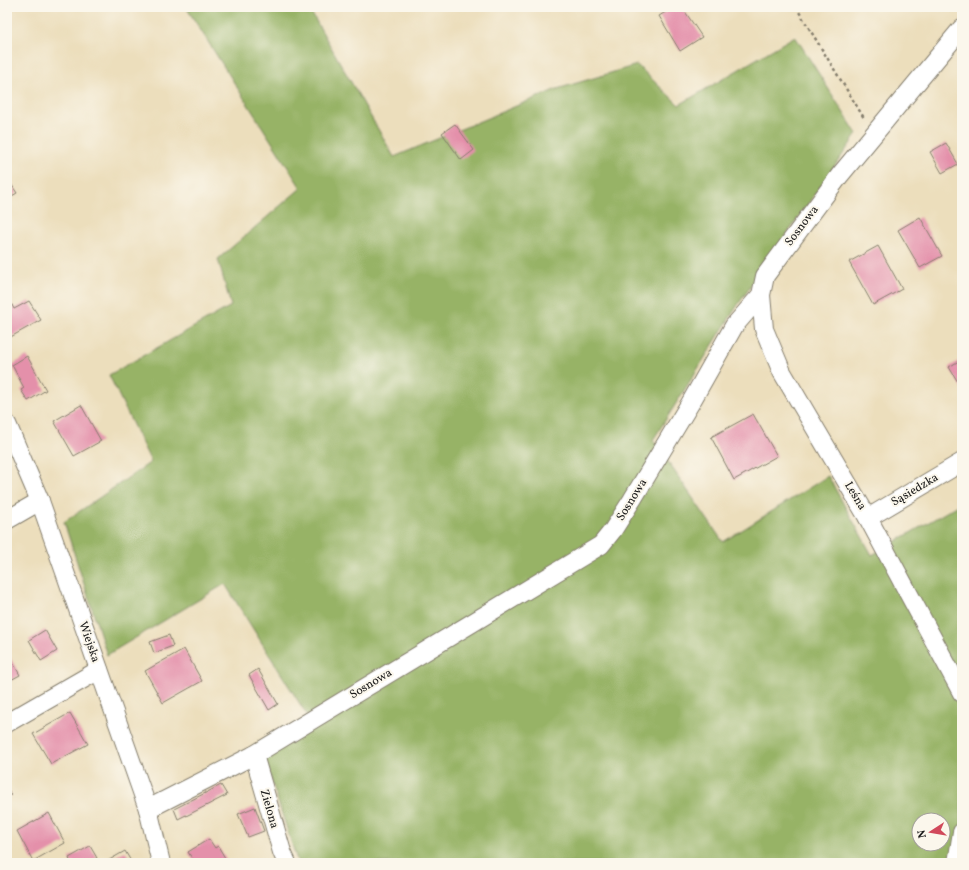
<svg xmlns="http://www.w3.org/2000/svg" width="969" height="870" viewBox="0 0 969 870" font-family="Vollkorn,serif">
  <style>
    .forest { fill: #97b366; stroke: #5a6841; fill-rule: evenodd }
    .building { fill: #e490aa }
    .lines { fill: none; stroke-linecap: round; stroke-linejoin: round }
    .minor-casing { stroke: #847d6c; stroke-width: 20 }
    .path { stroke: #847d6c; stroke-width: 2.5; stroke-dasharray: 3 3; stroke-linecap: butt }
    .minor { stroke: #fff; stroke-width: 18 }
    .labels { text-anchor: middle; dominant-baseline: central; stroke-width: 4; stroke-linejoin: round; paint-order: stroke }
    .street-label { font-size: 12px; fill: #1c1c1c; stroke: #fbf7ec }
  </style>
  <rect width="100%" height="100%" fill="#fbf7ec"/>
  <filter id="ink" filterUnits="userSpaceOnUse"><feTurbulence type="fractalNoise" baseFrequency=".025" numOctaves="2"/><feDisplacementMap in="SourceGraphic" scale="8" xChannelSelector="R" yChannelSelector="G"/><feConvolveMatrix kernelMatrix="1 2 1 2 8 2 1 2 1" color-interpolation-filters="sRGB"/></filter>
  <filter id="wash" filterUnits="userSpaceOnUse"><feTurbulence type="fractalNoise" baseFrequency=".012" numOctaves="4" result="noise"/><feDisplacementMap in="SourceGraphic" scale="16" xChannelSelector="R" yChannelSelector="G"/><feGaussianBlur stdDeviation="0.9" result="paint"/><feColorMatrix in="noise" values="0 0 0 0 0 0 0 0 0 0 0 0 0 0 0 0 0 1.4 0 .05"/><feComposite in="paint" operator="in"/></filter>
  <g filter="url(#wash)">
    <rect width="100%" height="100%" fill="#ecdebc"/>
    <path class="forest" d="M186,7H308L394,157L557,89L637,65L679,105L795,36L857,134L739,303L653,440L723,542L828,476L872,555L962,503V863H300L297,860L264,758L315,728L225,584L107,655L64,522L151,462L109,375L231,306L218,259L301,188ZM919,820H943V844H919Z"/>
    <g id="blocks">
      <g class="building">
        <polygon points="674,7 682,7 702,37 680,51 659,16"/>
        <polygon points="455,124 474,150 461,160 442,133"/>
        <polygon points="946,143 958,164 942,173 930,152"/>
        <polygon points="7,178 17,193 7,199"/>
        <polygon points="920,217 942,256 920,268 898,230"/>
        <polygon points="878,246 902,289 873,305 849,262"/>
        <polygon points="7,295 14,309 29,301 41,320 7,339"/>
        <polygon points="27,356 46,390 28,401 21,390 24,388 12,365"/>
        <polygon points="962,359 962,389 949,367"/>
        <polygon points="81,405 101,441 74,456 54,421"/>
        <polygon points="753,414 777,456 734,480 711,437"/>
        <polygon points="45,630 57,651 41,661 29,640"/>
        <polygon points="169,635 173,646 154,653 150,642"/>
        <polygon points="184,649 202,681 163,703 145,671"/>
        <polygon points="7,652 20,675 7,682"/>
        <polygon points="258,669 278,704 269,710 249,675"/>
        <polygon points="70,713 88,744 51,764 33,734"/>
        <polygon points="221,785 227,795 186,816 186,815 178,819 174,809"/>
        <polygon points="7,789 11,795 7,797"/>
        <polygon points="255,807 264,831 248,837 238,814"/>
        <polygon points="49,813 65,843 33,861 17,831"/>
        <polygon points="209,839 215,848 218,846 228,863 195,863 188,852"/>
        <polygon points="90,846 97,858 87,863 71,863 69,858"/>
        <polygon points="125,851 132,863 104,863"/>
      </g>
    </g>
  </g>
  <g filter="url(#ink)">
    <use href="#blocks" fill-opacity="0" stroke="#847d6c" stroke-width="1"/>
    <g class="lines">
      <defs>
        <g id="minor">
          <polyline points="761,295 764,329 782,372 868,518 962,693"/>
          <polyline points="7,424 40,501 148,809 161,863"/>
          <polyline points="868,518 962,462"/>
          <polyline points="7,520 40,501"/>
          <polyline points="7,723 99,670"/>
          <polyline points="254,755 282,852 287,863"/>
          <polyline points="148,809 254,755 601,545 613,530 632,500 691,402 734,326 761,295 765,276 840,175 962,28"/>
          <polyline points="957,863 962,832"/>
        </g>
      </defs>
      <use href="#minor" class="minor-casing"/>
      <polyline class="path" points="796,7 864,118"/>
      <use href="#minor" class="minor"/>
    </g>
  </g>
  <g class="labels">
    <g class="street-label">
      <text transform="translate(802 226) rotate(-53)">Sosnowa</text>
      <text transform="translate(915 490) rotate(-31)">Sąsiedzka</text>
      <text transform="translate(855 496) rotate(59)">Leśna</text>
      <text transform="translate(632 500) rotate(-58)">Sosnowa</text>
      <text transform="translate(89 642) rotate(71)">Wiejska</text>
      <text transform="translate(371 684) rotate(-31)">Sosnowa</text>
      <text transform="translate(269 809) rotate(74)">Zielona</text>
    </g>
  </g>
  <rect width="969" height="870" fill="none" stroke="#fbf7ec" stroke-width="24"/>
  <g transform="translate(931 832) rotate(258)"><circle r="19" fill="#fbf7ec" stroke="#a29f99"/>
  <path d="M0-3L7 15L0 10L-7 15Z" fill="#d1495b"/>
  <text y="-6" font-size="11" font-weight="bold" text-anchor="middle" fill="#1c1c1c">N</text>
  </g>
</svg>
